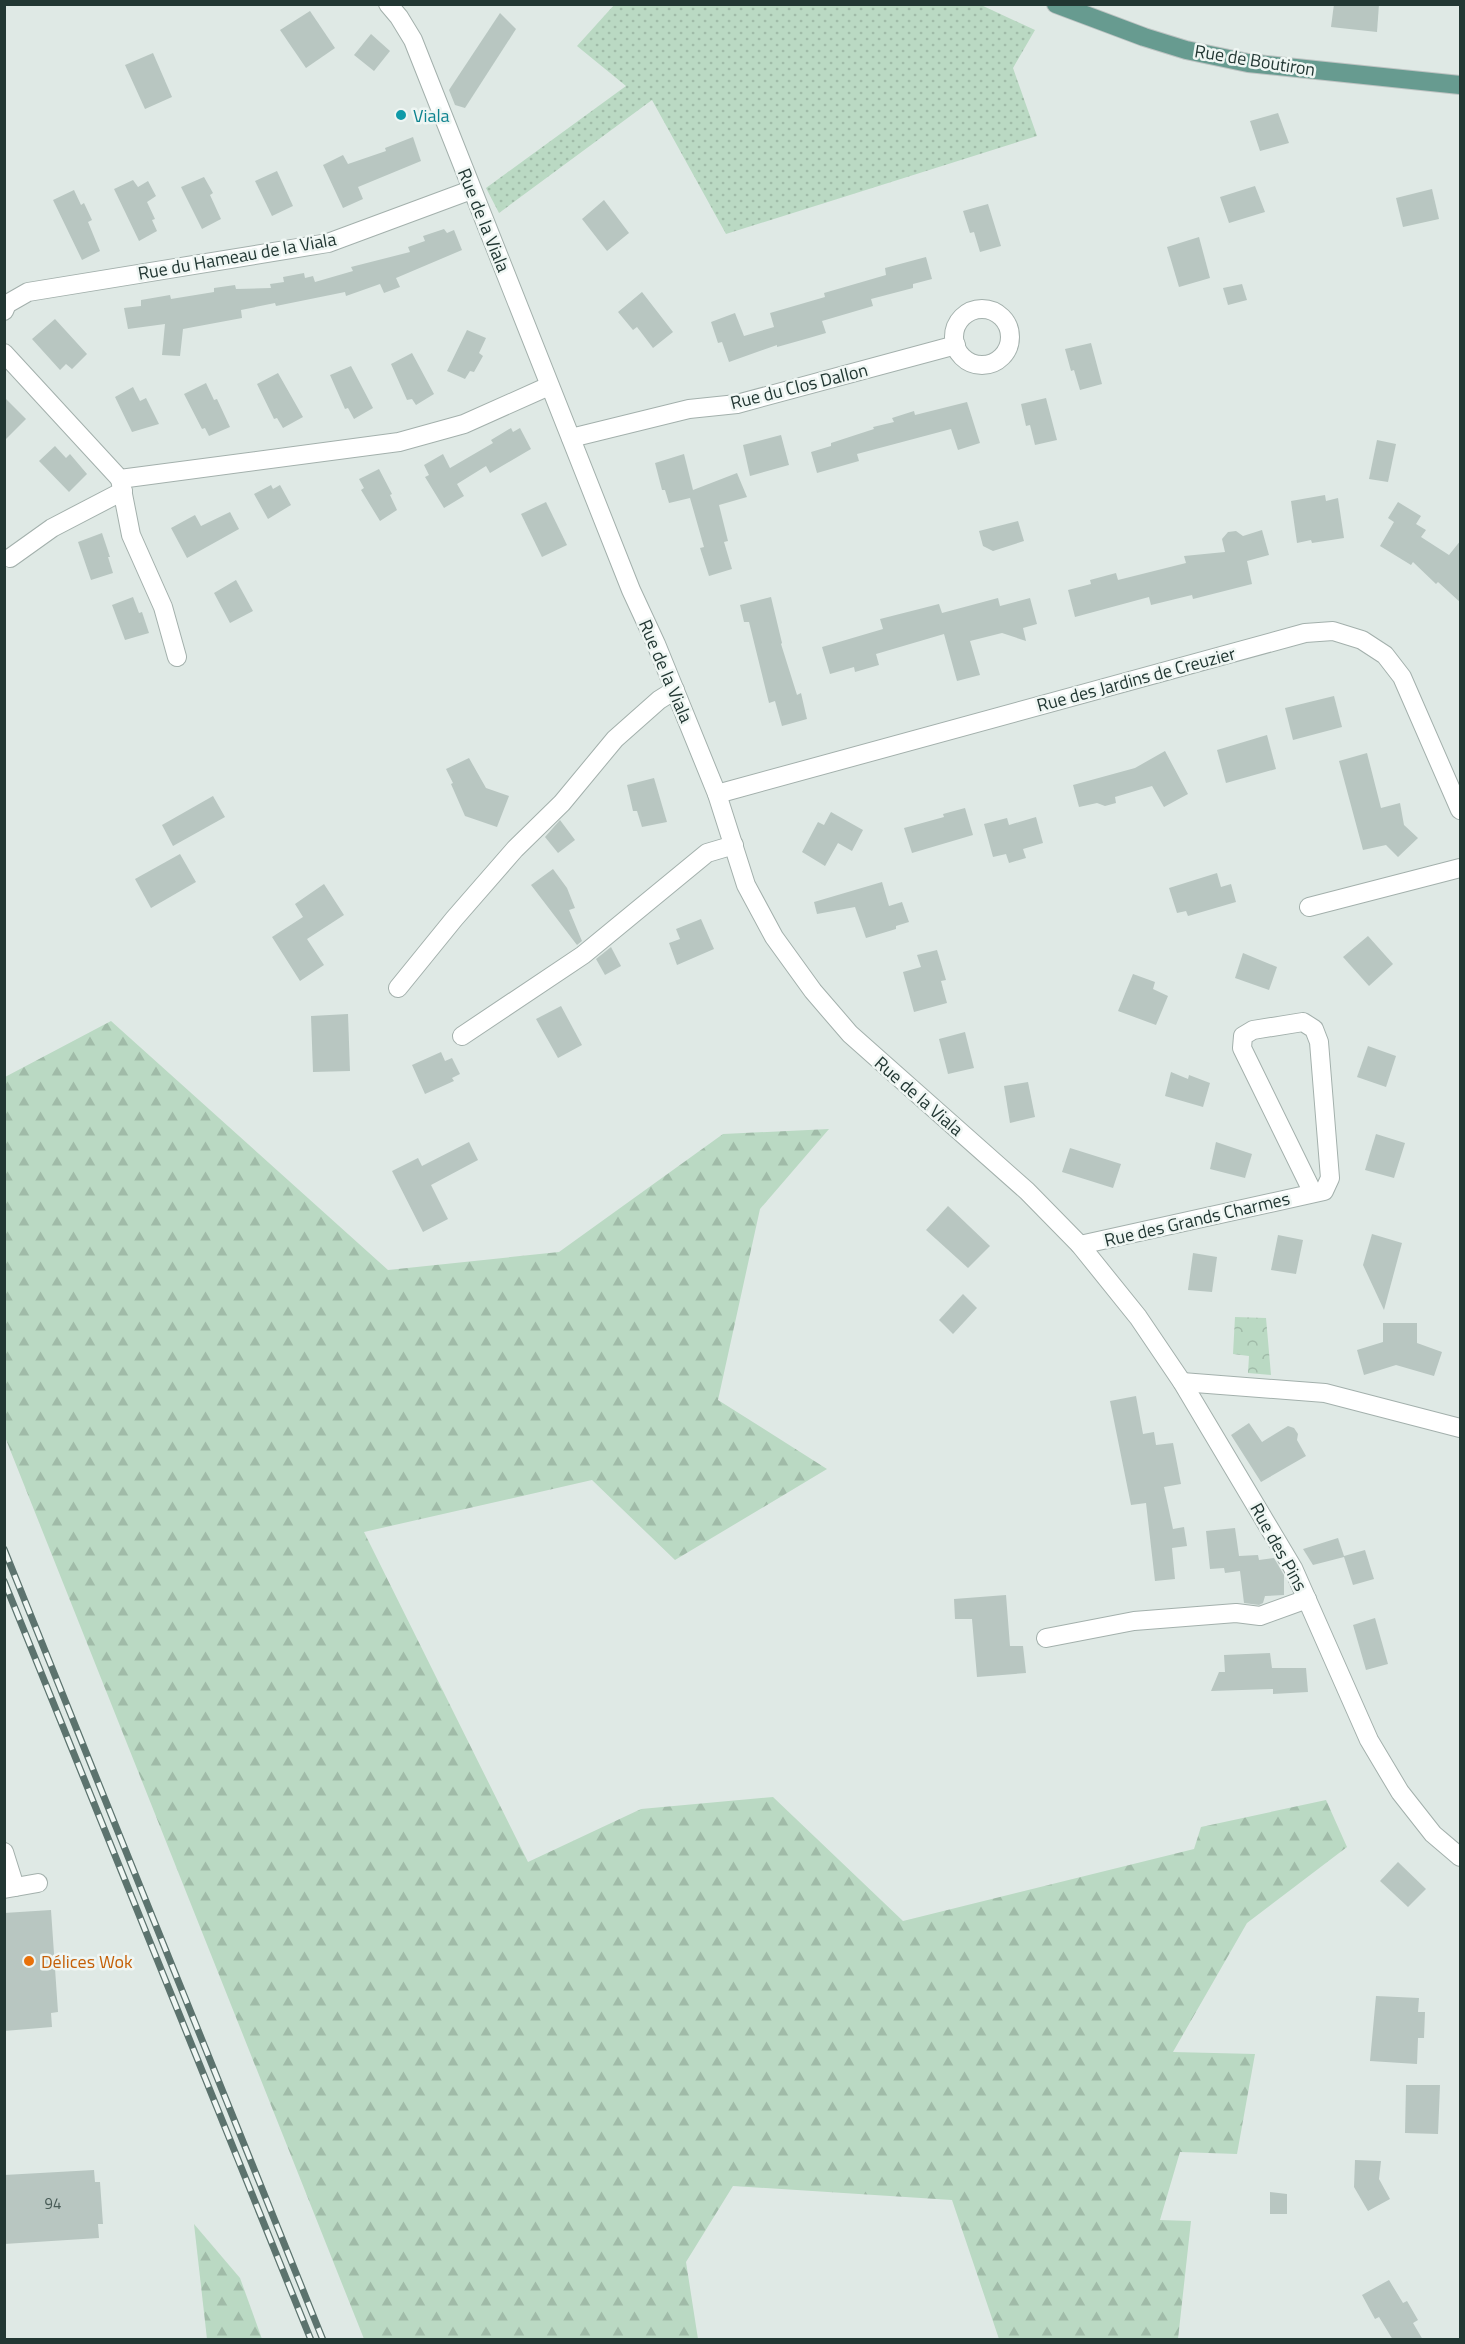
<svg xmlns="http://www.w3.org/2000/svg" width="1465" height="2344" viewBox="0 0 1465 2344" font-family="'Titillium Web',sans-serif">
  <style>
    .grass { fill: url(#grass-dots) }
    .forest { fill: url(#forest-firs) }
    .park { fill: url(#park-crowns) }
    .building { fill: #b8c6c1 }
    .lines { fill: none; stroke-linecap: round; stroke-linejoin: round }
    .minor-casing { stroke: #a3b0ac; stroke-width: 20 }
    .major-casing { stroke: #bdc3c2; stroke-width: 20 }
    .minor { stroke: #fff; stroke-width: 18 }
    .major { stroke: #679b90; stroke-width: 18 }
    .rail-casing { stroke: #5c736e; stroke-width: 7 }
    .rail { stroke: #eff6f3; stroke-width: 4.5; stroke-dasharray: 14; stroke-linecap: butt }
    .culture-dot { fill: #0f9aa8; stroke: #eff6f3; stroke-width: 2 }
    .food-dot { fill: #e8710a; stroke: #eff6f3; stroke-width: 2 }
    .labels { text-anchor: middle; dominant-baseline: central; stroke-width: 5; stroke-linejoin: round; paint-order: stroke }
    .number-label { font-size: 15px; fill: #485b56 }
    .street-label { font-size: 18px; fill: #223733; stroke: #eff6f3 }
    .culture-label { font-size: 18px; fill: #0d838f; stroke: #eff6f3; text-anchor: start }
    .food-label { font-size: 18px; fill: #c56008; stroke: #eff6f3; text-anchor: start }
  </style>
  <defs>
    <pattern id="grass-dots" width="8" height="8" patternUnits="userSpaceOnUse" patternTransform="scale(1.5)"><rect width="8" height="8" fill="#bad9c3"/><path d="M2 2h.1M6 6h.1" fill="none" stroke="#a0bba8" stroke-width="1.8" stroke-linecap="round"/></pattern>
    <pattern id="forest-firs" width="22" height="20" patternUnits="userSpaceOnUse" patternTransform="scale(1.5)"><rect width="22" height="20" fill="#bad9c3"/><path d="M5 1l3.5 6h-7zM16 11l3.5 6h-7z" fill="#a0bba8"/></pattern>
    <pattern id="park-crowns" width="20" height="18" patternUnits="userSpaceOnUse" patternTransform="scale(1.5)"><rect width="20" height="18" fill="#bad9c3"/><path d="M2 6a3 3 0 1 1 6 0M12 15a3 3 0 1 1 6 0" fill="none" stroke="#a0bba8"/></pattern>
  </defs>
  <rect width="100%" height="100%" fill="#dfe9e5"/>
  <polygon class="grass" points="615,4 981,5 1035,30 1013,68 1037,136 726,234 652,100 499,213 486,188 626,86 577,46"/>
  <g class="forest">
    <polygon points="111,1021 388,1270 559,1252 723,1134 829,1129 760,1209 718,1400 827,1469 675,1560 592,1480 364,1532 528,1862 641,1809 773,1797 903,1921 1194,1849 1201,1827 1326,1800 1347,1847 1247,1923 1173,2052 1255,2054 1237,2154 1180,2152 1160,2220 1191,2221 1178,2339 999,2339 952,2200 733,2186 686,2262 698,2339 364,2339 5,1437 5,1077"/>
    <polygon points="194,2224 240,2278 262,2339 207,2339"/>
  </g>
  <polygon class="park" points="1235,1317 1266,1318 1271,1375 1248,1373 1249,1356 1233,1354"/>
  <g class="building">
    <polygon points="1334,4 1379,4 1377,32 1331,27"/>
    <polygon points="310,11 335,48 306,68 280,30"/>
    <polygon points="500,13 516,29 465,108 455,105 449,90"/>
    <polygon points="371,34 390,51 374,71 354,55"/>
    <polygon points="153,53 172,97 145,109 125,65"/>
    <polygon points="1278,113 1289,143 1260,151 1250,121"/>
    <polygon points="413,137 421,161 358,187 363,199 343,208 323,165 343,155 348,164 386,151 385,148"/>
    <polygon points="277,171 293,206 272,216 255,181"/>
    <polygon points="204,177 213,193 210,195 221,219 202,229 181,187"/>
    <polygon points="133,180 138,187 148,181 156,196 147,202 155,219 152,220 157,231 139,241 114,189"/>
    <polygon points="1255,186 1265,212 1229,223 1220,197"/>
    <polygon points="1432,189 1439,219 1403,227 1396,198"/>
    <polygon points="74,190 81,205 84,203 92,220 88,222 100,251 82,260 53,200"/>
    <polygon points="604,200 629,233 607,251 582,219"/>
    <polygon points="988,204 1001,246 980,252 974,232 970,233 963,211"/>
    <polygon points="444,229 447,233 454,230 462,250 396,278 400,287 384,293 380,284 346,296 345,292 276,306 275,303 241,310 242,318 183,329 180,356 162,355 165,324 128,329 124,308 141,306 141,300 170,295 171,299 214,292 214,288 235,285 236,289 271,288 270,284 284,282 283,277 304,273 305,278 313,276 315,282 353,271 351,267 410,252 408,247 425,241 423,236"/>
    <polygon points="1199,237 1210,278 1179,287 1167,247"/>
    <polygon points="926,257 932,279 913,284 913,288 871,299 873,306 822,321 826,333 809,338 777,347 777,345 729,362 722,342 718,343 711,322 735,313 744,336 774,327 770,313 825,297 824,293 886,275 885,268"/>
    <polygon points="1242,284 1247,300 1228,305 1223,288"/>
    <polygon points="642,292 673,332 653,348 637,327 633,330 618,312"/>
    <polygon points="55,319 87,354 72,369 66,364 60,370 32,339"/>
    <polygon points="467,330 486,338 479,353 483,356 474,372 470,371 465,379 447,371"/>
    <polygon points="1091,343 1102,384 1080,390 1074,370 1071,371 1065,349"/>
    <polygon points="412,353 434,394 416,405 412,399 407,400 391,364"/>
    <polygon points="351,366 373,408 354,419 348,408 345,409 330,375"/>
    <polygon points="278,373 303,417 283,428 277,418 274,419 257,384"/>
    <polygon points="206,383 214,400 217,399 230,427 209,436 205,428 202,429 184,394"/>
    <polygon points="133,387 140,401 146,398 159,424 132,432 115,397"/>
    <polygon points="4,397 26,419 4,441"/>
    <polygon points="1046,398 1057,440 1035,445 1030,425 1026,426 1021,404"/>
    <polygon points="967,402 980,443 958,450 951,429 857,454 859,461 817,473 811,452 831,446 831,443 874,429 873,427 894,422 892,418 914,411 915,415"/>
    <polygon points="511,428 513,432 520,428 531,449 490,473 486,466 457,484 464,496 444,508 425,477 429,475 424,465 443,454 450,468 493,443 491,440"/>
    <polygon points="781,435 789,465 750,476 743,445"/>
    <polygon points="1377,440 1396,444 1388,482 1369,479"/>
    <polygon points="55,446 66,458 70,454 87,474 69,492 39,461"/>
    <polygon points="684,454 693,490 737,473 747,497 719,505 728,541 724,542 732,569 709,576 700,548 704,547 690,498 669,503 665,490 662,490 655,463"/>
    <polygon points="379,469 392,494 390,495 397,510 380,521 361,490 364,488 359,479"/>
    <polygon points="271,485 273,489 280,485 291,505 268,519 254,494"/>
    <polygon points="1325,495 1326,501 1338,498 1344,538 1312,543 1311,540 1297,543 1291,501"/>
    <polygon points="546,502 567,545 542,557 521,514"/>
    <polygon points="1398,502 1421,516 1416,524 1426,530 1421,537 1449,555 1461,540 1461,603 1438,582 1436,584 1413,562 1411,565 1380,546 1394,522 1388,518"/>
    <polygon points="230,512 239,529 187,558 171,528 195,515 201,526"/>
    <polygon points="1018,521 1024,541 993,551 983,546 979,531"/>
    <polygon points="1262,530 1269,555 1247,561 1252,584 1193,599 1192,595 1151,605 1149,597 1075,617 1068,590 1091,584 1090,580 1116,573 1118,580 1186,563 1184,556 1225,552 1222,539 1228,532 1236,531 1243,536"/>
    <polygon points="102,533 110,557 108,557 113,573 91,580 78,542"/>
    <polygon points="236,580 253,611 230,623 214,593"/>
    <polygon points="133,597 139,613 142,612 149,633 125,640 112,605"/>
    <polygon points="771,597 782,643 781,644 797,695 801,693 807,719 782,726 775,701 769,703 749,622 744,622 740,605"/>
    <polygon points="998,598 1000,606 1030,598 1037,624 1023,628 1026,641 1002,633 970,641 980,675 957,681 944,634 876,654 879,665 855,672 854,667 830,674 822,647 883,629 880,619 939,604 942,613"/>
    <polygon points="1334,696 1342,727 1293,740 1285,708"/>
    <polygon points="1267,735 1276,769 1226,783 1217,750"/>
    <polygon points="1165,751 1188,794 1164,807 1152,786 1115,797 1116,803 1105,806 1097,803 1079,807 1073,785 1135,768"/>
    <polygon points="1367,753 1381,808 1400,803 1404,825 1418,838 1398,857 1386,845 1363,850 1339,761"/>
    <polygon points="469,758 486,788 509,796 497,827 465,816 451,784 453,783 446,769"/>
    <polygon points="654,778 667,822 642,827 637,811 633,811 627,785"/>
    <polygon points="213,796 225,817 173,846 162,825"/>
    <polygon points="965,808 973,835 912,853 904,828 944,817 943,814"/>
    <polygon points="831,812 863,830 852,851 838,843 825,866 802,852 818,822 824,825"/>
    <polygon points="1036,817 1043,843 1023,849 1026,858 1009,863 1006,854 993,857 984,824 1007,818 1009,825"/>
    <polygon points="560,820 575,840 558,853 545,837"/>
    <polygon points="180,854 196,882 151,908 135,879"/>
    <polygon points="553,869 567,888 575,908 569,910 582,941 577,945 531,885"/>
    <polygon points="1217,873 1221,887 1231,884 1236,902 1188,916 1186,911 1177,913 1169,888"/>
    <polygon points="882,882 889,906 902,902 909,922 896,926 896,929 866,938 855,907 817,914 814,902"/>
    <polygon points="324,884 344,915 307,939 324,965 300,981 272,937 303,917 295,904"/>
    <polygon points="701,919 714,949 677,965 669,943 680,939 676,929"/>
    <polygon points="1368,936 1393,964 1369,986 1343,957"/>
    <polygon points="611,947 621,966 605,975 596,959"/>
    <polygon points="937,950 946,980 941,981 947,1003 914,1012 903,972 921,967 917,955"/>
    <polygon points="1243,953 1277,967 1269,990 1235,978"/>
    <polygon points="1133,974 1155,982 1153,989 1168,996 1156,1025 1118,1011"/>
    <polygon points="561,1006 582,1045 558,1058 536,1019"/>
    <polygon points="348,1014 350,1071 313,1072 311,1016"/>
    <polygon points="965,1032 974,1068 948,1074 939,1039"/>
    <polygon points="1368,1046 1396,1056 1386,1087 1357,1077"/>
    <polygon points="441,1052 445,1061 452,1058 460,1074 452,1078 454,1081 425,1094 412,1065"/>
    <polygon points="1171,1072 1188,1079 1189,1075 1210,1083 1203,1107 1165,1096"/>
    <polygon points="1028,1082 1035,1117 1010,1123 1004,1086"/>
    <polygon points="1376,1134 1405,1143 1394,1178 1365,1170"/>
    <polygon points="469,1142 478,1160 431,1185 448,1219 423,1232 392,1171 418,1158 422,1166"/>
    <polygon points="1216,1142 1252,1154 1245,1178 1210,1169"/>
    <polygon points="1070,1148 1121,1164 1113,1188 1062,1172"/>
    <polygon points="948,1206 990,1246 968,1268 926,1230"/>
    <polygon points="1372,1234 1402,1243 1384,1310 1363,1265"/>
    <polygon points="1278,1235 1303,1240 1296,1274 1271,1270"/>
    <polygon points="1193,1253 1217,1257 1212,1292 1188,1290"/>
    <polygon points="963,1294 977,1308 953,1334 939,1320"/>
    <polygon points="1383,1323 1417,1323 1417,1343 1442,1352 1434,1376 1396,1365 1364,1375 1357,1350 1383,1342"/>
    <polygon points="1136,1396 1143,1434 1154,1432 1156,1445 1173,1443 1181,1484 1164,1487 1173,1529 1184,1527 1187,1546 1172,1548 1175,1579 1155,1581 1146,1503 1131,1505 1110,1401"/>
    <polygon points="1249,1423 1262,1442 1288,1426 1294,1428 1298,1434 1297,1440 1306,1456 1261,1482 1231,1435"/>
    <polygon points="1235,1528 1239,1556 1258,1555 1259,1560 1274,1558 1284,1575 1284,1595 1265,1596 1263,1603 1259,1605 1244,1603 1240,1571 1225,1573 1224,1568 1210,1569 1206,1531"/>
    <polygon points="1338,1538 1344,1556 1365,1550 1374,1579 1353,1585 1344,1557 1313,1565 1303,1549"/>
    <polygon points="1006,1595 1010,1646 1023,1646 1026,1673 977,1677 972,1619 955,1619 954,1599"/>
    <polygon points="1375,1618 1388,1664 1366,1670 1353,1625"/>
    <polygon points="1270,1653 1272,1668 1306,1668 1308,1692 1273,1694 1273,1689 1211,1691 1219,1672 1225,1672 1224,1655"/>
    <polygon points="1398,1862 1426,1889 1408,1907 1380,1881"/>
    <polygon points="51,1910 58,2012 51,2013 52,2027 4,2031 4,1913"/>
    <polygon points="1376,1996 1419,1998 1418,2012 1425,2012 1424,2038 1418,2038 1417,2064 1370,2061"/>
    <polygon points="1406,2085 1440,2085 1438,2134 1405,2133"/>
    <polygon points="1355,2160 1381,2161 1379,2179 1390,2199 1368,2211 1354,2187"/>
    <polygon points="94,2170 95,2182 100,2182 103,2224 98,2224 99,2238 4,2244 4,2175"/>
    <polygon points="1270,2192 1287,2194 1287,2214 1270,2214"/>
    <polygon points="1389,2280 1403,2303 1407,2301 1418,2320 1413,2323 1423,2340 1393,2340 1379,2317 1375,2319 1362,2295"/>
  </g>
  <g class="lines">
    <defs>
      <g id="minor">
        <polyline points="388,4 399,17 413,40 631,590 656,644 717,794 746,885 774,937 813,991 850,1034 1027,1191 1080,1245 1138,1317 1182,1382 1293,1568 1369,1740 1400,1792 1433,1834 1460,1857"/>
        <circle cx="982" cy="337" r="28"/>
        <polyline points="4,311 7,304 28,292 328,243 471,190"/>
        <polyline points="4,353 120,479 399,442 464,424 549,386"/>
        <polyline points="571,438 689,409 737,404 956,345"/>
        <polyline points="120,479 131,535 163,607 177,657"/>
        <polyline points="10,558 52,528 123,491"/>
        <polyline points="717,794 1305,633 1333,631 1362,640 1385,655 1402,677 1460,810"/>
        <polyline points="1309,907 1460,868"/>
        <polyline points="398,988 454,919 515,849 562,803 615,739 659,700 675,690"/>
        <polyline points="462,1036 583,955 707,853 734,845"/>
        <polyline points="1080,1245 1324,1191 1330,1178 1319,1042 1314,1029 1303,1022 1253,1030 1243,1036 1242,1048 1313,1193"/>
        <polyline points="1182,1382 1325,1393 1460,1428"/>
        <polyline points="1046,1638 1134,1621 1236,1613 1260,1616 1307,1599"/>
        <polyline points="4,1852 15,1887"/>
        <polyline points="4,1889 38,1883"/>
      </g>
      <polyline id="major" points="1056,4 1144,37 1186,50 1248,63 1460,85"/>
    </defs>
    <use href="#minor" class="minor-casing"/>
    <use href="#major" class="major-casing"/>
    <use href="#minor" class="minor"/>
    <use href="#major" class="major"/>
    <defs>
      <g id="rail">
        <polyline points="4,1549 323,2340"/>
        <polyline points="4,1581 311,2340"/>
      </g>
    </defs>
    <use href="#rail" class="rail-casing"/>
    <use href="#rail" class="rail"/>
  </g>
  <circle class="culture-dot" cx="401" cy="115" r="6"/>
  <circle class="food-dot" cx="29" cy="1961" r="6"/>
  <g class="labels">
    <g class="number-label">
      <text x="53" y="2203">94</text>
    </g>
    <g class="street-label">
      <text transform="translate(1255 60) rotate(9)">Rue de Boutiron</text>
      <text transform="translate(484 220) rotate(68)">Rue de la Viala</text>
      <text transform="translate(237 256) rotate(-10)">Rue du Hameau de la Viala</text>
      <text transform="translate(799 386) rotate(-14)">Rue du Clos Dallon</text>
      <text transform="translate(666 671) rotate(67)">Rue de la Viala</text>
      <text transform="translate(1136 679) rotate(-15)">Rue des Jardins de Creuzier</text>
      <text transform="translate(919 1096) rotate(41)">Rue de la Viala</text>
      <text transform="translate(1197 1219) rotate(-13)">Rue des Grands Charmes</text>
      <text transform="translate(1279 1547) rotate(61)">Rue des Pins</text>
    </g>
    <g class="culture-label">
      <text x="413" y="115">Viala</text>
    </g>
    <g class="food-label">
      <text x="41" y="1961">Délices Wok</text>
    </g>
  </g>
  <rect width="1465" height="2344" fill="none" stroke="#223733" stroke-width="12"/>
</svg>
